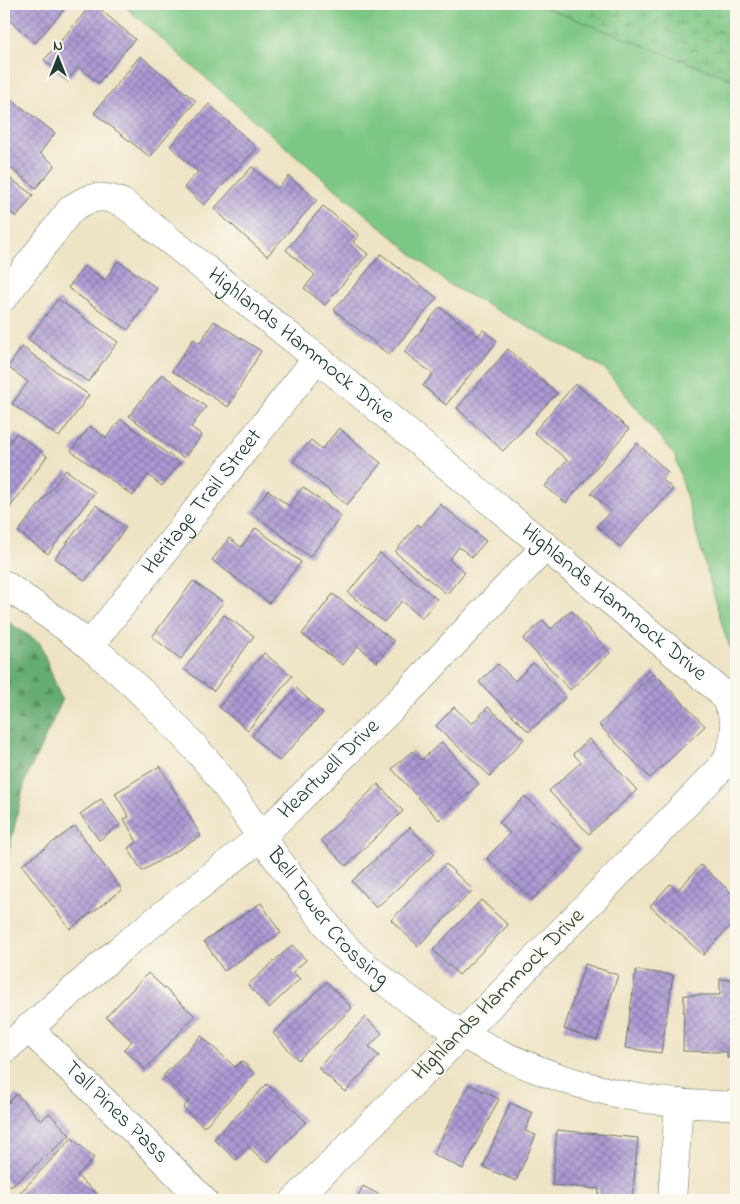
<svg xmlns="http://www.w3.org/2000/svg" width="740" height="1204" viewBox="0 0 740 1204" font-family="'Indie Flower',sans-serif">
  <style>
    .green { fill: #7dc784; stroke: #4e825c }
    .forest { fill: url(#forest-firs); stroke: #427453 }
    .wetland { fill: url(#wetland-marsh); stroke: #4e825c }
    .building { fill: url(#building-cross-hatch) }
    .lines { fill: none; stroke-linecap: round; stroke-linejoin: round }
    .minor-casing { stroke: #677766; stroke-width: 29 }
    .minor { stroke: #fff; stroke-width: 28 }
    .labels { text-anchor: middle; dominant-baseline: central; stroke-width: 4; stroke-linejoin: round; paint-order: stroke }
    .street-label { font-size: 22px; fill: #1f3d34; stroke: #fbf7ec }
  </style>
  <defs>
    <pattern id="forest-firs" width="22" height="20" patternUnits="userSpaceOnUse" patternTransform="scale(1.25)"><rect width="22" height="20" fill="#66ac72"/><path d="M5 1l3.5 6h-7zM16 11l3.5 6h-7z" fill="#538d5e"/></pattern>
    <pattern id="wetland-marsh" width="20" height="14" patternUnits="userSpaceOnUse" patternTransform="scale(1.25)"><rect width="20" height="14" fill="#7dc784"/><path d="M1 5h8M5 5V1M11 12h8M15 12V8" fill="none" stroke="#66a36d"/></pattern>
    <pattern id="building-cross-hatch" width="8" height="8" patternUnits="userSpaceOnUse" patternTransform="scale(1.25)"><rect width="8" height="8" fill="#ac99d4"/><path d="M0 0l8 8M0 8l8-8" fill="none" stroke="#8b7ead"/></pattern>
  </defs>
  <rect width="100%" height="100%" fill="#fbf7ec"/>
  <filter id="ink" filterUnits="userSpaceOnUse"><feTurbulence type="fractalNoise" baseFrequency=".02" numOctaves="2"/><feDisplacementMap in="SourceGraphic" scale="10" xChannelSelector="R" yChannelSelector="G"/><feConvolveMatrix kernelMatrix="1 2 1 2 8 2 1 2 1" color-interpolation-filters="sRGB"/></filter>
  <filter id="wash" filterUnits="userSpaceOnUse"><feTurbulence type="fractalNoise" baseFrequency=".0096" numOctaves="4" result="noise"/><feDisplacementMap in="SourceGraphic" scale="20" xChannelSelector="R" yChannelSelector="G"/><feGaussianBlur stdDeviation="1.12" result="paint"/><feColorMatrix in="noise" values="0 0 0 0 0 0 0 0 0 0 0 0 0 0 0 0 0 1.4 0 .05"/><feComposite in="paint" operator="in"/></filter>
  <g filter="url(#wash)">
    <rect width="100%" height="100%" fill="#eee3c4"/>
    <polygon class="green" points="122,4 536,4 736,81 736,662 725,635 675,456 604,368 448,284 248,115"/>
    <polygon class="forest" points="4,619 40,643 62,701 25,781 9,850 4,906"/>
    <polygon class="wetland" points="536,4 736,4 736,81"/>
    <g id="blocks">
      <g class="building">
        <polygon points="4,4 69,4 35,43 10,20 4,27"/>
        <polygon points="92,4 94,4 135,39 98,83 79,67 68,80 44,60"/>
        <polygon points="140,56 196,101 150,157 94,113"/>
        <polygon points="8,97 55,133 40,153 55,165 36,188 4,163 4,103"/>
        <polygon points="209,104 257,148 204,205 184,187 198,172 170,146"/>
        <polygon points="252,167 277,189 289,176 317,200 267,256 214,209"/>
        <polygon points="4,174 33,195 17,217 4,207"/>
        <polygon points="323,206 359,235 353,242 368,254 325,305 304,288 315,275 286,250"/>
        <polygon points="381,254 437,298 389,355 334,310"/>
        <polygon points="118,261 157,288 128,330 68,288 84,266 105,280"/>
        <polygon points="58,299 118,342 88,382 28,339"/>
        <polygon points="440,307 478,336 483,330 497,341 446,405 423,386 433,374 404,352"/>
        <polygon points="214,321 261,351 228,407 172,371 193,339 200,343"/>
        <polygon points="22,347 89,395 59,437 12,404 28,382 8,367"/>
        <polygon points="508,349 557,393 503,451 457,408"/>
        <polygon points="162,374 206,407 191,427 202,435 184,458 129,416"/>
        <polygon points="575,384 629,429 566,503 545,486 567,460 534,432"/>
        <polygon points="121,419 180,463 162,486 148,475 133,496 71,451 90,426 106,438"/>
        <polygon points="339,428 381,463 347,505 293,461 311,440 322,449"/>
        <polygon points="16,433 47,456 4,516 4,450"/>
        <polygon points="637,443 668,472 662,479 673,489 620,547 597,526 611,511 591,493"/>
        <polygon points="66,470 95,492 48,554 18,532"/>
        <polygon points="303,487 341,516 310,557 251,512 268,490 289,506"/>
        <polygon points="440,504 486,541 472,557 459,547 449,560 465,572 447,594 395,552 418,524 421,527"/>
        <polygon points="96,505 126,528 85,581 55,558"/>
        <polygon points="256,528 301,562 269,603 212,560 229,538 241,547"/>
        <polygon points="380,553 437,599 422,618 402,601 384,622 348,593"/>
        <polygon points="193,581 223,602 181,659 152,637"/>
        <polygon points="333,594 394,641 377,662 358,646 343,665 302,634"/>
        <polygon points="571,610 610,653 570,690 523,639 543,620 551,629"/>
        <polygon points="224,615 254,636 214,691 184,669"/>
        <polygon points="264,653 292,676 248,730 219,707"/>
        <polygon points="533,663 566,697 529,732 479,682 498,664 515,681"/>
        <polygon points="654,673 705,726 650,778 599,725"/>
        <polygon points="296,688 323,713 279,761 252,736"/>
        <polygon points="454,707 472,724 488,707 524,739 490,776 436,726"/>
        <polygon points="589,739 637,790 589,834 549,791 581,762 573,754"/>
        <polygon points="442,742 479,784 439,820 392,769 412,751 421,760"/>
        <polygon points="160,766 201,836 142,871 128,848 137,842 124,819 129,817 115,793"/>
        <polygon points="378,784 403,811 346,866 321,840"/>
        <polygon points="525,796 581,849 532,900 487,858 510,833 499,823"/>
        <polygon points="101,799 120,825 99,840 80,814"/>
        <polygon points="75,826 122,890 70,929 22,865"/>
        <polygon points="410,827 435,854 376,908 352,881"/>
        <polygon points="446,864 473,890 418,946 391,920"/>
        <polygon points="701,865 736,897 736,920 703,955 650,906 670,884 677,891"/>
        <polygon points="481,900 508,925 459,975 433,950"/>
        <polygon points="261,903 281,933 224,971 204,941"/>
        <polygon points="292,945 306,960 293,972 300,979 269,1008 248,985"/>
        <polygon points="585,964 618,975 597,1040 564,1029"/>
        <polygon points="636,970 673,975 661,1053 625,1048"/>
        <polygon points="148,973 195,1016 145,1069 124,1049 132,1041 106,1017"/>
        <polygon points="720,979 736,980 736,1058 727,1058 727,1052 683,1051 684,995 720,995"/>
        <polygon points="327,982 352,1008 298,1060 273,1033"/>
        <polygon points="365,1017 382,1033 369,1047 379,1056 345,1092 318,1068"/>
        <polygon points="201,1036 235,1067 242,1061 255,1073 204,1127 183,1108 189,1101 163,1076"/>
        <polygon points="267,1084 306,1122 266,1163 249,1147 236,1160 214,1139"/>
        <polygon points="469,1084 499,1099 463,1169 433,1154"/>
        <polygon points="17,1094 41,1121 49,1113 70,1135 11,1187 4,1179 4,1107"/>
        <polygon points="510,1103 533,1113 525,1131 536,1135 516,1181 483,1167"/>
        <polygon points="557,1130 638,1138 632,1200 598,1200 599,1189 552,1185"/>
        <polygon points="72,1138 94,1158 77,1176 103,1199 22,1200 17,1196"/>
        <polygon points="363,1186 389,1200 356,1200"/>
      </g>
    </g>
  </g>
  <g filter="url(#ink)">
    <use href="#blocks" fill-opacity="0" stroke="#677766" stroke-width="1"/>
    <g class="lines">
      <defs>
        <g id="minor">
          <path id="s1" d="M4,297L71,209C90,196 102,194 123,203L317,358L720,691C739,717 739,736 724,765L462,1034L295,1200"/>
          <path id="s2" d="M4,584C33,605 64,624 91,647C132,681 170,719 205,759C226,783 242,810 260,835C275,857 292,878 308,899C318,913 328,927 339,940C355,959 376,975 396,990C493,1064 613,1108 736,1105"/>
          <path id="s3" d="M90,645L317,358"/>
          <path id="s4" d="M28,1028L141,1137L203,1200"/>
          <path id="s5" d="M4,1050L125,945L261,837L406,694L546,546"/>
          <polyline points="672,1200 679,1103"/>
        </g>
      </defs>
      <use href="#minor" class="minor-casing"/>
      <use href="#minor" class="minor"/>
    </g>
  </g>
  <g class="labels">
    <g class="street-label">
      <text stroke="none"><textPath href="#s1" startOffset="394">Highlands Hammock Drive</textPath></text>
      <text stroke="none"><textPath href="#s3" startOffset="182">Heritage Trail Street</textPath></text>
      <text stroke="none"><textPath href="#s1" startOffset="799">Highlands Hammock Drive</textPath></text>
      <text stroke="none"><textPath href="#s5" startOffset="430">Heartwell Drive</textPath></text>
      <text stroke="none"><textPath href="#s2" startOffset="468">Bell Tower Crossing</textPath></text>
      <text transform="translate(499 995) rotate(-45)">Highlands Hammock Drive</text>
      <text stroke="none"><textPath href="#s4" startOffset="122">Tall Pines Pass</textPath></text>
    </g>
  </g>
  <rect width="740" height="1204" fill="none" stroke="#fbf7ec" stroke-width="20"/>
  <g transform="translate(58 58)" stroke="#fbf7ec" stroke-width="4" paint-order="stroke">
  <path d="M0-4L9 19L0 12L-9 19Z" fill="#1f3d34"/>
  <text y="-8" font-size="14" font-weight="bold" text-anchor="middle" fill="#1f3d34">N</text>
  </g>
</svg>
